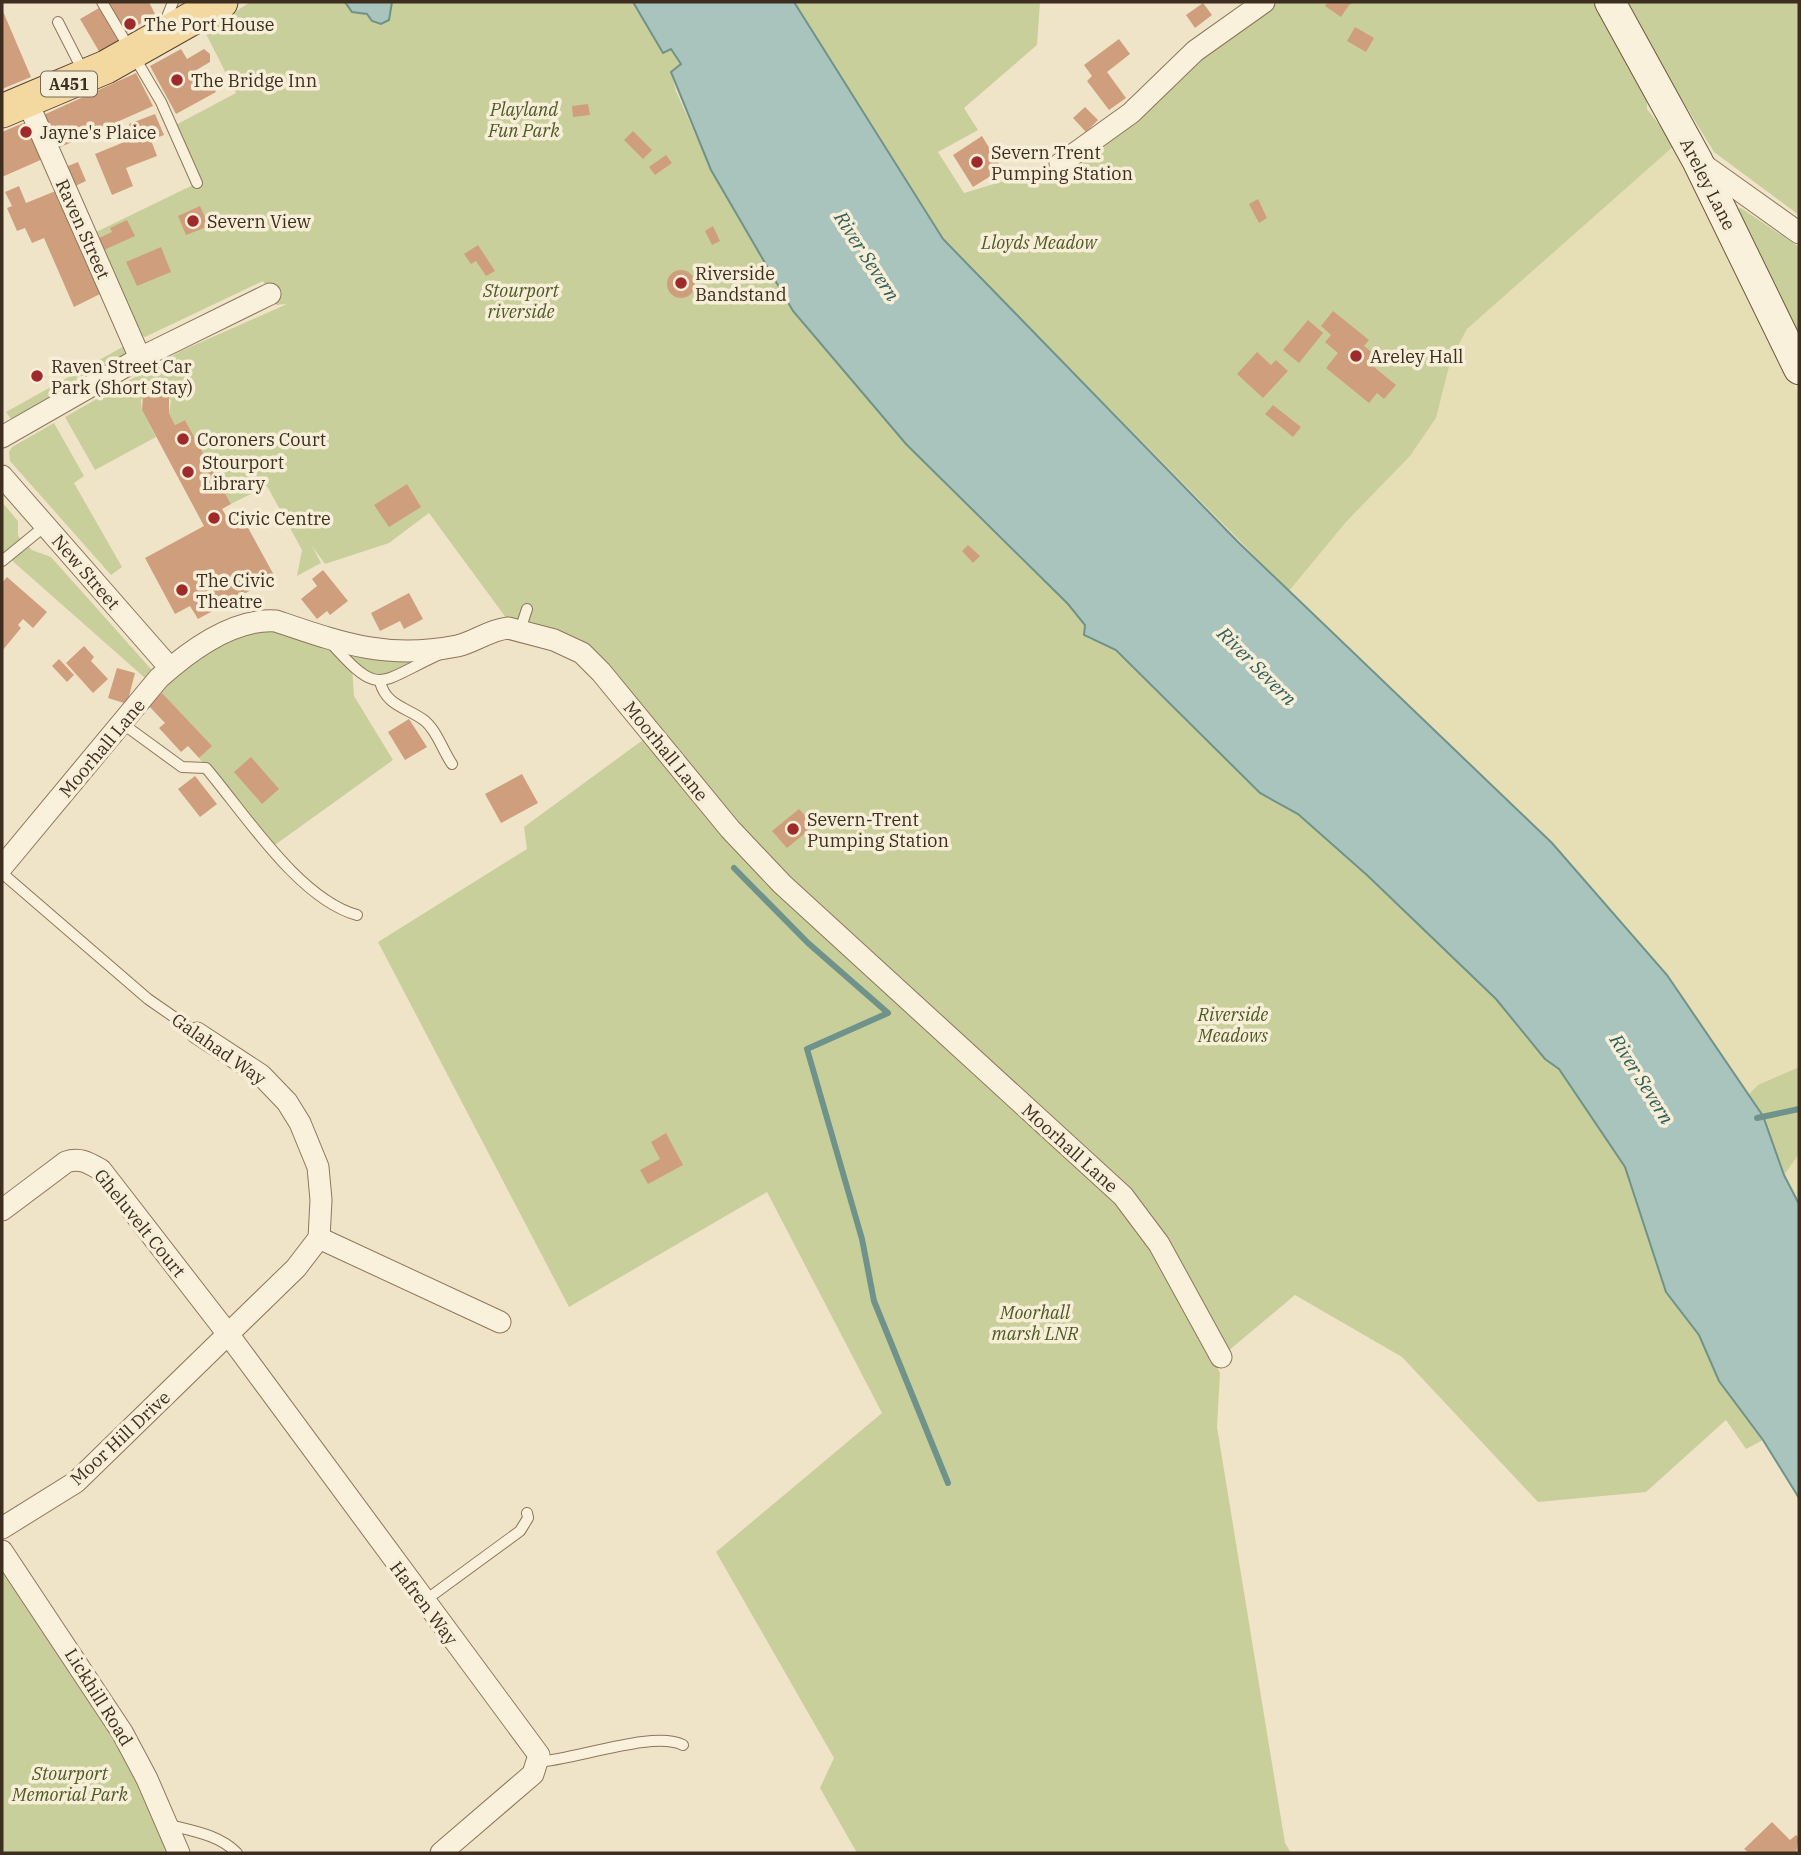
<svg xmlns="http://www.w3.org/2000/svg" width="1801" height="1855" viewBox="0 0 1801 1855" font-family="'IBM Plex Serif',serif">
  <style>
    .farmland { fill: #e6deb5 }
    .green { fill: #c9cf9b }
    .water { fill: #a9c4bc; stroke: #6f938a; stroke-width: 2 }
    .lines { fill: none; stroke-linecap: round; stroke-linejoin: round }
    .stream { stroke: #6f938a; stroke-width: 6 }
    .building { fill: #cf9f7d }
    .lane-casing { stroke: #8d765c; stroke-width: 12 }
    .street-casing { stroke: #8d765c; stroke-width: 23 }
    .secondary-casing { stroke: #6f573f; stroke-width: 32 }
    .primary-casing { stroke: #5b4430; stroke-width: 35 }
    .lane { stroke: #faf1dc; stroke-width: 10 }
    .street { stroke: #faf1dc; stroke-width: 21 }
    .secondary { stroke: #faf1dc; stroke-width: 30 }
    .primary { stroke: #f3d9a0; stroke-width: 33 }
    .poi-dot { fill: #9e2a2b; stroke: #f7eed8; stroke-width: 2.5 }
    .labels { text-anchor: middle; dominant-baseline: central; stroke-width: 7; stroke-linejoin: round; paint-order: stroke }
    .shield { fill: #f7eed8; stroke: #756857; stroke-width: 2 }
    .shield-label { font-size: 16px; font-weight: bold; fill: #3d2e20 }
    .poi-label { font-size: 18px; fill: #3d2e20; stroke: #f7eed8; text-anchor: start }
    .park-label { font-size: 18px; font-style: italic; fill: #4d5a26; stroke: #f7eed8 }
    .street-label { font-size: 18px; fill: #3d2e20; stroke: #f7eed8 }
    .water-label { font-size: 19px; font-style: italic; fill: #2f5d5a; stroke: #f7eed8 }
  </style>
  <rect width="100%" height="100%" fill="#f0e4c8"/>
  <g class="farmland">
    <polygon points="1675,145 1700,190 1799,396 1799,1067 1758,1085 1749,1094 1552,843 1289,591 1346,522 1410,456 1436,418 1451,359 1467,329"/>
    <polygon points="1799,1154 1799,1204 1784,1175"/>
  </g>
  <g class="green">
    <polygon points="250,2 633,2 663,53 671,49 681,65 671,72 676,91 711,170 793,311 906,444 1068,604 1085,625 1089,639 1099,640 1116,650 1260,793 1298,814 1368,876 1496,999 1545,1059 1559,1069 1625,1167 1666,1292 1699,1335 1719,1381 1763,1440 1746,1449 1726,1420 1646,1492 1538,1502 1402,1357 1295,1295 1221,1357 1180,1299 1220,1373 1217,1427 1285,1843 1291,1853 857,1853 820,1788 834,1758 716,1552 882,1413 767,1192 569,1307 378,942 527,849 524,827 651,734 588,647 515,630 429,513 389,543 325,564 312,546 321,563 297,576 302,550 267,486 231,504 185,420 175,425 169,413 171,401 166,392 152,389 141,400 142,410 156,437 95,470 65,417 181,351 287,304 276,305 263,281 145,337 141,335 92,234 197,183 172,127 236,93 205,32"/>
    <polygon points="794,2 1040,2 1037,45 964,108 978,130 938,152 964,193 1060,164 1264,2 1599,2 1647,98 1647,109 1675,145 1467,329 1451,359 1436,418 1410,456 1346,522 1289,591 943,239"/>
    <polygon points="1622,2 1799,2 1799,215 1714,152"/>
    <polygon points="1741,208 1799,247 1799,343 1735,210"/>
    <polygon points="126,345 125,356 12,420 6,412"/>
    <polygon points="54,423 84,476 74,483 122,567 111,575 10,461 9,452 12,447"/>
    <polygon points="2,502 18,521 18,536 32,550 51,557 159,678 252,623 328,640 460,645 391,680 352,667 354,696 393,760 272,847 199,758 211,746 162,693 8,557 2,561"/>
    <polygon points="1799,1067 1799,1154 1784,1175 1763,1116 1749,1094 1758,1085"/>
    <polygon points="2,1551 71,1651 179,1853 2,1853"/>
  </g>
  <g class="water">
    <polygon points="345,2 392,2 389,20 381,24 372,21 367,14 352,12"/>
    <polygon points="633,2 794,2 943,239 1238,542 1552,843 1667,975 1763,1116 1784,1175 1799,1204 1799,1498 1763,1440 1719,1381 1699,1335 1666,1292 1625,1167 1559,1069 1545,1059 1496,999 1368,876 1298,814 1260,793 1116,650 1084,635 1085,625 1068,604 906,444 793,311 711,170 671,72 681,64 671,49 663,53"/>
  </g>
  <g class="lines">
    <g class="stream">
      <polyline points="734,868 808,943 888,1013 807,1049 862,1239 874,1301 948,1483"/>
      <polyline points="1757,1118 1799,1109"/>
    </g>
  </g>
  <g class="building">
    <polygon points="105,2 149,2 155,14 125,34"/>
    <polygon points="1328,2 1355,2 1349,5 1341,17 1325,6"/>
    <polygon points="1203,3 1212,15 1195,28 1186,15"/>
    <polygon points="99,8 119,42 100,53 80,19"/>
    <polygon points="2,9 31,77 2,89"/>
    <polygon points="1355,27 1374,38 1366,52 1347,41"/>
    <polygon points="1119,39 1130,54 1107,72 1126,98 1109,110 1087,81 1092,76 1084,65"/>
    <polygon points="181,49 187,59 204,49 210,54 210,62 193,72 198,82 208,77 216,92 176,114 150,66"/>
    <polygon points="136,73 153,106 54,150 39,117"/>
    <polygon points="588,104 590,115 573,117 572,106"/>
    <polygon points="1085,107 1098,120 1086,132 1073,118"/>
    <polygon points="155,114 164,135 151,140 157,156 126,168 133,186 112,195 95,154 134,138 129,124"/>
    <polygon points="28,121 45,158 2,177 2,132"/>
    <polygon points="633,131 652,150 643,159 624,140"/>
    <polygon points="982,136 1002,169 973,187 953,155"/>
    <polygon points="666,155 672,163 655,175 649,167"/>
    <polygon points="78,162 86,181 71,188 63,168"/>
    <polygon points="19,186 26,203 58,190 102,293 74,307 44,238 32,243 25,228 17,231 7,208 12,206 5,192"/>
    <polygon points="1258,199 1267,218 1259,223 1249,204"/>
    <polygon points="200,206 209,226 186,235 178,216"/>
    <polygon points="127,220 135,236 104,250 99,238 112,232 110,228"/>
    <polygon points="713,226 720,241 712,245 705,231"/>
    <polygon points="478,245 495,271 486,276 476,261 471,264 464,254"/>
    <polygon points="161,247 171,272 137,286 126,262"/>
    <circle cx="681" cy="284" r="14"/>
    <polygon points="1333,311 1369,340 1364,346 1380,359 1374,367 1396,385 1384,399 1377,393 1369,403 1326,368 1338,353 1325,342 1331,335 1321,326"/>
    <polygon points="1308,320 1323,333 1299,363 1283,350"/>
    <polygon points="1257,352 1271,365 1276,360 1288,371 1263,398 1237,374"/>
    <polygon points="152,389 161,390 169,396 169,413 175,425 185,420 231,504 222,509 229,521 241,515 275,577 198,619 190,606 175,614 145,558 204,526 142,410 143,395"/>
    <polygon points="1273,405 1301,427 1293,437 1265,414"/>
    <polygon points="407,484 421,507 389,527 374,505"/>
    <polygon points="968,545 980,556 973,563 962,551"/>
    <polygon points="323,570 348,601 330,615 327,611 317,619 301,599 317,586 312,579"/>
    <polygon points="7,577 47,612 33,628 23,619 18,625 21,628 2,651 2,583"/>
    <polygon points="409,593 423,619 404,629 400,621 380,631 371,613"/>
    <polygon points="84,646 94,657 91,661 108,679 93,693 66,663"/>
    <polygon points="59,659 74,675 67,682 52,666"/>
    <polygon points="117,668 135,673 127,704 108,698"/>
    <polygon points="162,693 212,746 199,758 188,746 181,752 159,728 165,723 148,705"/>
    <polygon points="409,719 427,747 405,760 388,732"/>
    <polygon points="251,757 279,789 262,804 234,772"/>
    <polygon points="522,774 538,803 501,823 485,794"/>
    <polygon points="195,776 217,804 200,817 178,789"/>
    <polygon points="799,809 814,826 787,848 772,831"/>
    <polygon points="666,1133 683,1165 648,1184 640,1170 660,1159 651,1142"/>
    <polygon points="1772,1822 1790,1840 1796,1835 1799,1838 1796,1853 1749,1853 1744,1849"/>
  </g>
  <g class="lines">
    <defs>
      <g id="lane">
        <polyline points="102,2 161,102 197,183"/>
        <polyline points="58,22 83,71"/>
        <polyline points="163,27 173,2"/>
        <polyline points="2,561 45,526"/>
        <polyline points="520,630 527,609"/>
        <path d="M330,642C380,698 377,683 438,655"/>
        <path d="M380,682C387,707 407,707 425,721C437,731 443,751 452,764"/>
        <path d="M123,724L182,767L206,768C245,814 299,899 357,915"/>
        <polyline points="2,873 148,999 197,1033"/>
        <polyline points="423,1602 520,1531 528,1518 527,1513"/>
        <path d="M537,1762C575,1760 654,1730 683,1745"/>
        <path d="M166,1824C192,1831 218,1834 237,1853"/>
      </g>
      <g id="street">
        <polyline points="27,101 140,358"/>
        <polyline points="1701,163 1799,233"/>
        <polyline points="1060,164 1131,113 1195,51 1264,2"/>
        <polyline points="2,437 140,358 270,294"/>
        <polyline points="2,476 170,668"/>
        <path d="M2,867L159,678C189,651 233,618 276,621C341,643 386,660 457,646C475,642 489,630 508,628L554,640L582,653L601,672L730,829L782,884L1123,1196L1159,1244L1221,1357"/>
        <path d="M2,1210L66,1162C80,1157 89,1163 101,1170L228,1334L539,1755L533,1774L441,1853"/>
        <polyline points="319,1238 500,1322"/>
        <polyline points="2,1528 76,1482 296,1268 319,1238 321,1200 318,1167 300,1123 287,1102 261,1075 197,1033"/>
        <polyline points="2,1551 122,1732 147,1779 179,1853"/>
      </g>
      <polyline id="secondary" points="1610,2 1697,160 1799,369"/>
      <polyline id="primary" points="2,111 106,67 221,2"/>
    </defs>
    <use href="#lane" class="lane-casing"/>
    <use href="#street" class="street-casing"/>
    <use href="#secondary" class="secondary-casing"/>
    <use href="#primary" class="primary-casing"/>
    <use href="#lane" class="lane"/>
    <use href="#street" class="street"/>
    <use href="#secondary" class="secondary"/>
    <use href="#primary" class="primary"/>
  </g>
  <g class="poi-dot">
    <circle cx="130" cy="24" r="7"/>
    <circle cx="177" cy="80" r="7"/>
    <circle cx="26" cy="132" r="7"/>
    <circle cx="977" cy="162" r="7"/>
    <circle cx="193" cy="221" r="7"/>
    <circle cx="681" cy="283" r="7"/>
    <circle cx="1356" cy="356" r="7"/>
    <circle cx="37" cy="376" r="7"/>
    <circle cx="183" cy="439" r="7"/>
    <circle cx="188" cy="472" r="7"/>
    <circle cx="214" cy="518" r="7"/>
    <circle cx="182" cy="590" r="7"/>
    <circle cx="793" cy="829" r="7"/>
  </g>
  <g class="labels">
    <rect class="shield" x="41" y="71.5" width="56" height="25" rx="5"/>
    <g class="shield-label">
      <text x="69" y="84">A451</text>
    </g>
    <g class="poi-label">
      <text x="144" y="24">The Port House</text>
      <text x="191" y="80">The Bridge Inn</text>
      <text x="40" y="132">Jayne's Plaice</text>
      <text x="991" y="152">Severn Trent<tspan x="991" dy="21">Pumping Station</tspan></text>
      <text x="207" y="221">Severn View</text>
      <text x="695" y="273">Riverside<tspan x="695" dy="21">Bandstand</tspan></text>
      <text x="1370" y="356">Areley Hall</text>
      <text x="51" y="366">Raven Street Car<tspan x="51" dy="21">Park (Short Stay)</tspan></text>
      <text x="197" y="439">Coroners Court</text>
      <text x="202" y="462">Stourport<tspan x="202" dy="21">Library</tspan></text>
      <text x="228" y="518">Civic Centre</text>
      <text x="196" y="580">The Civic<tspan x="196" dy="21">Theatre</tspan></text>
      <text x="807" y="819">Severn-Trent<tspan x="807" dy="21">Pumping Station</tspan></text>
    </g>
    <g class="park-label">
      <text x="524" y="109">Playland<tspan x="524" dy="21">Fun Park</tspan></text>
      <text x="1039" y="242">Lloyds Meadow</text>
      <text x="521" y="290">Stourport<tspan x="521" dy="21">riverside</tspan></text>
      <text x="1233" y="1014">Riverside<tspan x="1233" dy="21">Meadows</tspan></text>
      <text x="1035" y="1312">Moorhall<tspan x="1035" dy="21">marsh LNR</tspan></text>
      <text x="70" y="1773">Stourport<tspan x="70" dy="21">Memorial Park</tspan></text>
    </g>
    <g class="street-label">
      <text transform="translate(1708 184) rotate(63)">Areley Lane</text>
      <text transform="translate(83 229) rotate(66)">Raven Street</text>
      <text transform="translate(86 572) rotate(49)">New Street</text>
      <text transform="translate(102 748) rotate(-50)">Moorhall Lane</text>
      <text transform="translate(666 751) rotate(51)">Moorhall Lane</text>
      <text transform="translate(219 1049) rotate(35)">Galahad Way</text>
      <text transform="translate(1070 1148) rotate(42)">Moorhall Lane</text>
      <text transform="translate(140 1223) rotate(51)">Gheluvelt Court</text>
      <text transform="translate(120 1438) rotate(-43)">Moor Hill Drive</text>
      <text transform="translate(424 1603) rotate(53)">Hafren Way</text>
      <text transform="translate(99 1697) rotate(58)">Lickhill Road</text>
    </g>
    <g class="water-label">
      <text transform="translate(867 256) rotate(57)">River Severn</text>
      <text transform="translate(1257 666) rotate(45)">River Severn</text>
      <text transform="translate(1642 1079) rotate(58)">River Severn</text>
    </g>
  </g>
  <rect width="1801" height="1855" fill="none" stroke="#3d2e20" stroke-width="7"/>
</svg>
